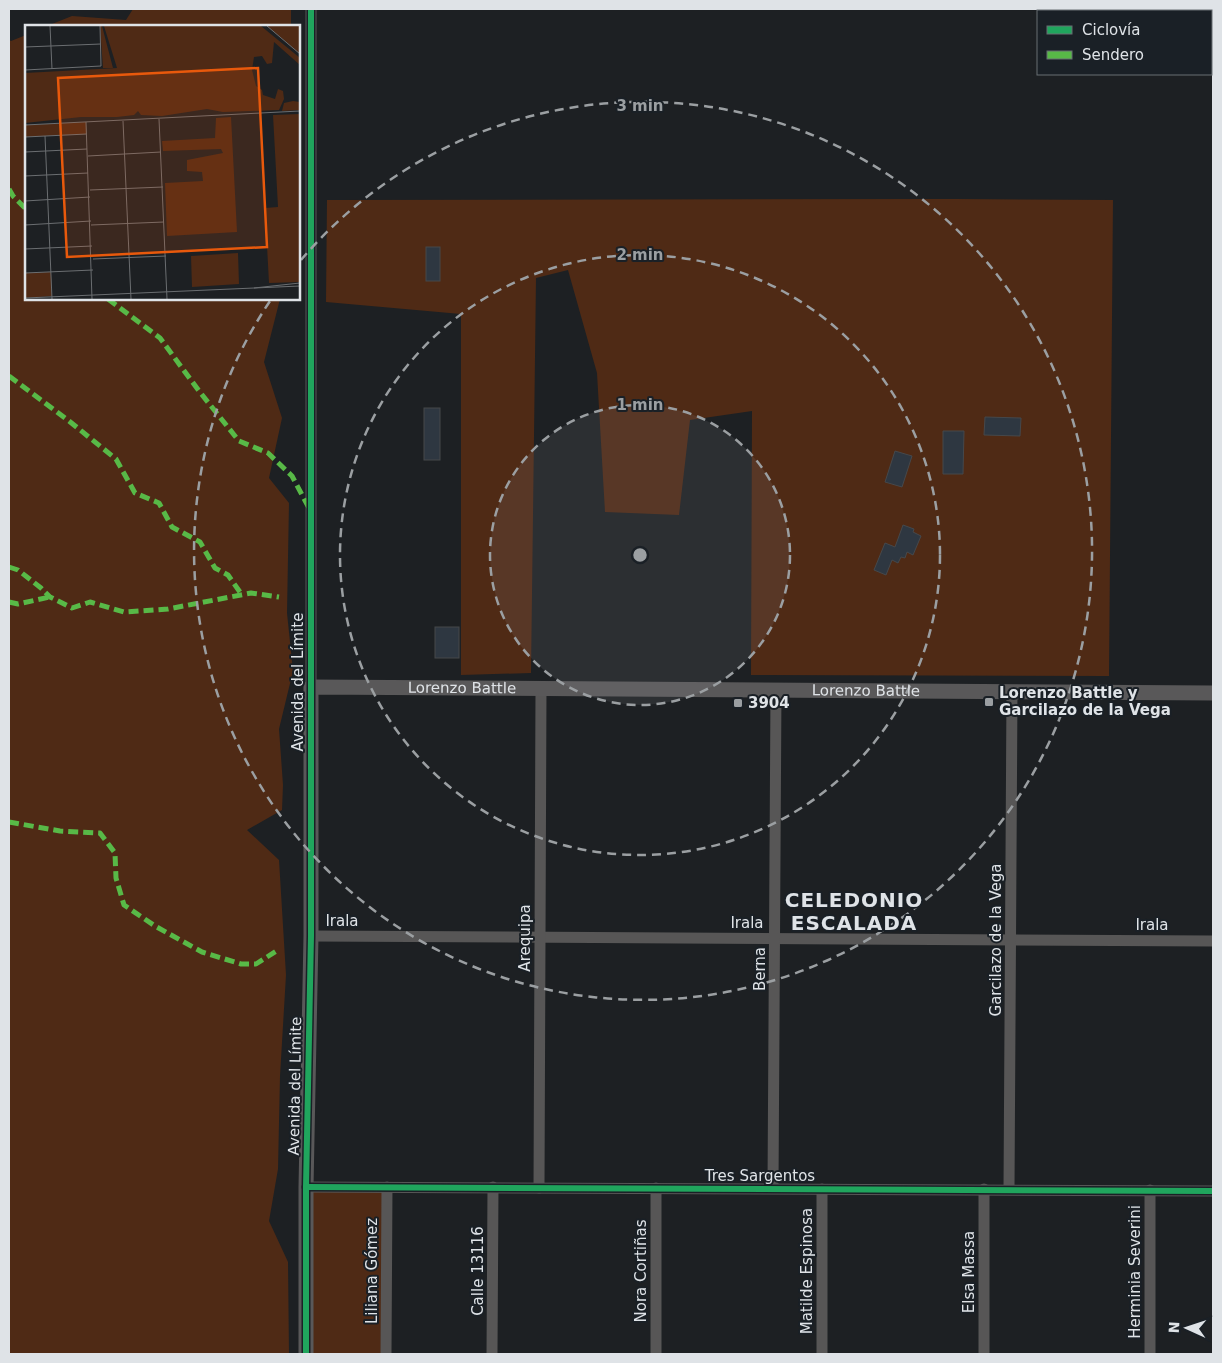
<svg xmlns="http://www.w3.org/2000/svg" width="1222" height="1363" viewBox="0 0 1222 1363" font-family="'DejaVu Sans',sans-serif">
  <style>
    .green { fill: #4f2a15 }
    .building { fill: #2e3741; stroke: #46484b }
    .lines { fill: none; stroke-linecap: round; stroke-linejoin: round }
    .street { stroke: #575656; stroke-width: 11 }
    .secondary { stroke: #595859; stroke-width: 15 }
    .quiet { stroke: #58b947; stroke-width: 5; stroke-dasharray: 10 5; stroke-linecap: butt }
    .cycleway-casing { stroke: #1a2026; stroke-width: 9 }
    .cycleway { stroke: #20a55d; stroke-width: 6 }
    .ring { fill: none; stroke: #9b9fa2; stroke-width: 2.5; stroke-dasharray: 9 6 }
    .poi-dot { fill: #9b9fa2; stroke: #1a2026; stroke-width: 2 }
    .labels { text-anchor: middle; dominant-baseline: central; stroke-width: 4; stroke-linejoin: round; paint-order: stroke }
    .street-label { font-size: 15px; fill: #dfe3e7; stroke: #1a2026 }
    .poi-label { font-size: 15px; font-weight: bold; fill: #dfe3e7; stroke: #1a2026; text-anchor: start }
    .district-label { font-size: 20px; font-weight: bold; letter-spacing: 1px; fill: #dfe3e7; stroke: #1a2026 }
    .inset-road { fill: none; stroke: #6b6e71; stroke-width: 1 }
    .view { fill: #e8590c; fill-opacity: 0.15; stroke: #e8590c; stroke-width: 2.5 }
    .inset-edge { fill: none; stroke: #dfe3e7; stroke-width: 2.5 }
    .centre { fill: #9b9fa2; stroke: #1a2026; stroke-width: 2.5 }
    .ring-label { font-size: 15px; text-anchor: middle; font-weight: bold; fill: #9b9fa2; stroke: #1a2026; stroke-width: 4; stroke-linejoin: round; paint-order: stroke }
  </style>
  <rect width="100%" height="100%" fill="#1d2023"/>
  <g class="green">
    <polygon points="133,9 291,9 291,26 47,26 72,16 126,20"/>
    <polygon points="26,35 26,299 280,299 264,362 282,418 269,478 289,503 287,613 293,671 279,729 283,785 282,810 247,830 279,860 286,975 280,1076 278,1169 269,1221 288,1262 289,1354 9,1354 9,40 11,41"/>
    <polygon points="955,199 1113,200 1109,676 751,675 752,411 690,420 679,515 605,512 597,373 568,270 536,278 531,673 461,675 461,314 326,302 327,200"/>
    <polygon points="306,1187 387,1187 386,1354 306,1354"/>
  </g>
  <g class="building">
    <rect x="426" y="247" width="14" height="34"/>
    <rect x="424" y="408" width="16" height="52"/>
    <polygon points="985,417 1021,418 1020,436 984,435"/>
    <polygon points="943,431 964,431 963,474 943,474"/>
    <polygon points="895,451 912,456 902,487 885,482"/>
    <polygon points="903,525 914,529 913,532 921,536 913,555 907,552 905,558 901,557 898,563 892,560 886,575 874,570 885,543 895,547"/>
    <rect x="435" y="627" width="24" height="31"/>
  </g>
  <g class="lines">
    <g class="street">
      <polyline points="311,687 311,9"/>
      <polyline points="311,936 1213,941"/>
      <polyline points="306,1187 1213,1191"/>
      <polyline points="539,1188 541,689"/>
      <polyline points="773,1188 776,690"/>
      <polyline points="1009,1189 1012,691"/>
      <polyline points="386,1354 387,1187"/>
      <polyline points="492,1354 493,1187"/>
      <polyline points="656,1354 656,1188"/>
      <polyline points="822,1354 822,1189"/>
      <polyline points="984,1354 984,1189"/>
      <polyline points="1150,1354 1150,1190"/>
    </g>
    <path class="secondary" id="s1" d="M306,1354V1187L311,936V687L1213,693"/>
    <g class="quiet">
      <polyline points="9,189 13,196 26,209"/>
      <polyline points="108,299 160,338 199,391 239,441 268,453 292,476 309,508"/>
      <polyline points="9,376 69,421 116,459 135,493 159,503 172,527 200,542 215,568 228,575 242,595"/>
      <polyline points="9,567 18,570 41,588 50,597 72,608 90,602 124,612 168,609 251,593 279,597"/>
      <polyline points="9,602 18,604 50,597"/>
      <polyline points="9,822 60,831 100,833 115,853 116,878 124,905 155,926 202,952 241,964 256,964 278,950"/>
    </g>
    <defs>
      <g id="cycleway">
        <polyline points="306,1187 1213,1191"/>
        <polyline points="306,1354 306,1187 311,936 311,9"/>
      </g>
    </defs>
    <use href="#cycleway" class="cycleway-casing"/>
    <use href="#cycleway" class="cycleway"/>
  </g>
  <circle cx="640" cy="555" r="150" fill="#9b9fa2" fill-opacity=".12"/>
  <g class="ring">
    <circle cx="640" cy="555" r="150"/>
    <circle cx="640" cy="555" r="300"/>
    <path d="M301 260A449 449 0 1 1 270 301"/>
  </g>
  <g class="poi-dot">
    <rect x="984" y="697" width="10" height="10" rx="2.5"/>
    <rect x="733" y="698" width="10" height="10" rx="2.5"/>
  </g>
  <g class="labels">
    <g class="street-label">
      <text transform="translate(298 682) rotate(-90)">Avenida del Límite</text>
      <text stroke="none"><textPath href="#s1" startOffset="818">Lorenzo Battle</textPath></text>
      <text stroke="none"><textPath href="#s1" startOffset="1222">Lorenzo Battle</textPath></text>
      <text x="342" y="921">Irala</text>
      <text x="747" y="923">Irala</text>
      <text x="1152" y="925">Irala</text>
      <text transform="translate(525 938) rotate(-90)">Arequipa</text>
      <text transform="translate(996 940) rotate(-90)">Garcilazo de la Vega</text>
      <text transform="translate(760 969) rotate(-90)">Berna</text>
      <text transform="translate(295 1086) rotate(-89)">Avenida del Límite</text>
      <text x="760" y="1176">Tres Sargentos</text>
      <text transform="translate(372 1271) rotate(-90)">Liliana Gómez</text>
      <text transform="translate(478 1271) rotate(-90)">Calle 13116</text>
      <text transform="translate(641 1271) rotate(-90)">Nora Cortiñas</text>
      <text transform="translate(807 1271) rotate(-90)">Matilde Espinosa</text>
      <text transform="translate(969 1272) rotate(-90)">Elsa Massa</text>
      <text transform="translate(1135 1272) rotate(-90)">Herminia Severini</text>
    </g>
    <g class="poi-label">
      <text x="999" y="693">Lorenzo Battle y<tspan x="999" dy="17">Garcilazo de la Vega</tspan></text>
      <text x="748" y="703">3904</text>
    </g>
    <g class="district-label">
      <text x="854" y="900">CELEDONIO<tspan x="854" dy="23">ESCALADA</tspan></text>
    </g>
  </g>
  <g transform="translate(25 25)">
    <rect width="275" height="275" fill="#1d2023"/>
    <path d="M75,1H77L88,43H78ZM79,1H236L275,33V40L249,17L247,38L242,39L237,31L229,32L227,45L231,61L237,65L238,70L250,74L253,64L258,66L259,74L254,85L198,87L182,84L137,91L116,90L113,86L109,90L92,92H56L0,98V48L92,43ZM242,1H275V29ZM268,76L275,77V85L257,86L259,78ZM275,89V257L244,258L240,183L253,182L248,90ZM206,92L212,207L142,211L140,158L178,156L177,147L162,146V135L198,128L196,124L138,126L137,116L190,113L191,93ZM61,97L62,109L0,112V100ZM213,228L214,259L167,262L166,231ZM26,247L27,271L0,273V248Z" fill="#4f2a15"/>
    <path class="inset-road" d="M25,1L27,44M242,1L275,29M0,22L76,19M0,45L76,41L75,1M134,94L142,274M98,96L106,274M61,97L67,274M0,100L275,86M20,111L27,274M0,112L62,109M0,127L62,124M63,131L136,127M0,151L63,148M65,165L138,162M0,176L65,172M0,200L66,196M66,200L139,197M0,224L67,221M68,234L141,231M0,248L68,245M229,263L275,258M0,273L275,261"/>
    <path class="view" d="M233,43L242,222L42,232L33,53Z"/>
    <rect width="275" height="275" class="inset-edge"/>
  </g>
  <circle cx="640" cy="555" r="8" class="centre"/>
  <g class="ring-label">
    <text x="640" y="111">3 min</text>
    <text x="640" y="260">2 min</text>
    <text x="640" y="410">1 min</text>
  </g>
  <rect width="1222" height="1363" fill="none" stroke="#dfe3e7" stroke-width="20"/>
  <rect x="1037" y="10" width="175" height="65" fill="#1a2026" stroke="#696e73"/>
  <rect x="1047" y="26" width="25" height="8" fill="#20a55d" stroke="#696e73"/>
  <text x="1082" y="35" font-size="15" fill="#dfe3e7">Ciclovía</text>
  <rect x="1047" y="51" width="25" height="8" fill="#58b947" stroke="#696e73"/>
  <text x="1082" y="60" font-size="15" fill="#dfe3e7">Sendero</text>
  <g transform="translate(1187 1328) rotate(273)" stroke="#1a2026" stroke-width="4" paint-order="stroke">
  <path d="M0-4L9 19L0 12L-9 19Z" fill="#dfe3e7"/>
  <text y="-8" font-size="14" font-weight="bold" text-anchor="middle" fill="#dfe3e7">N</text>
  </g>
</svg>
